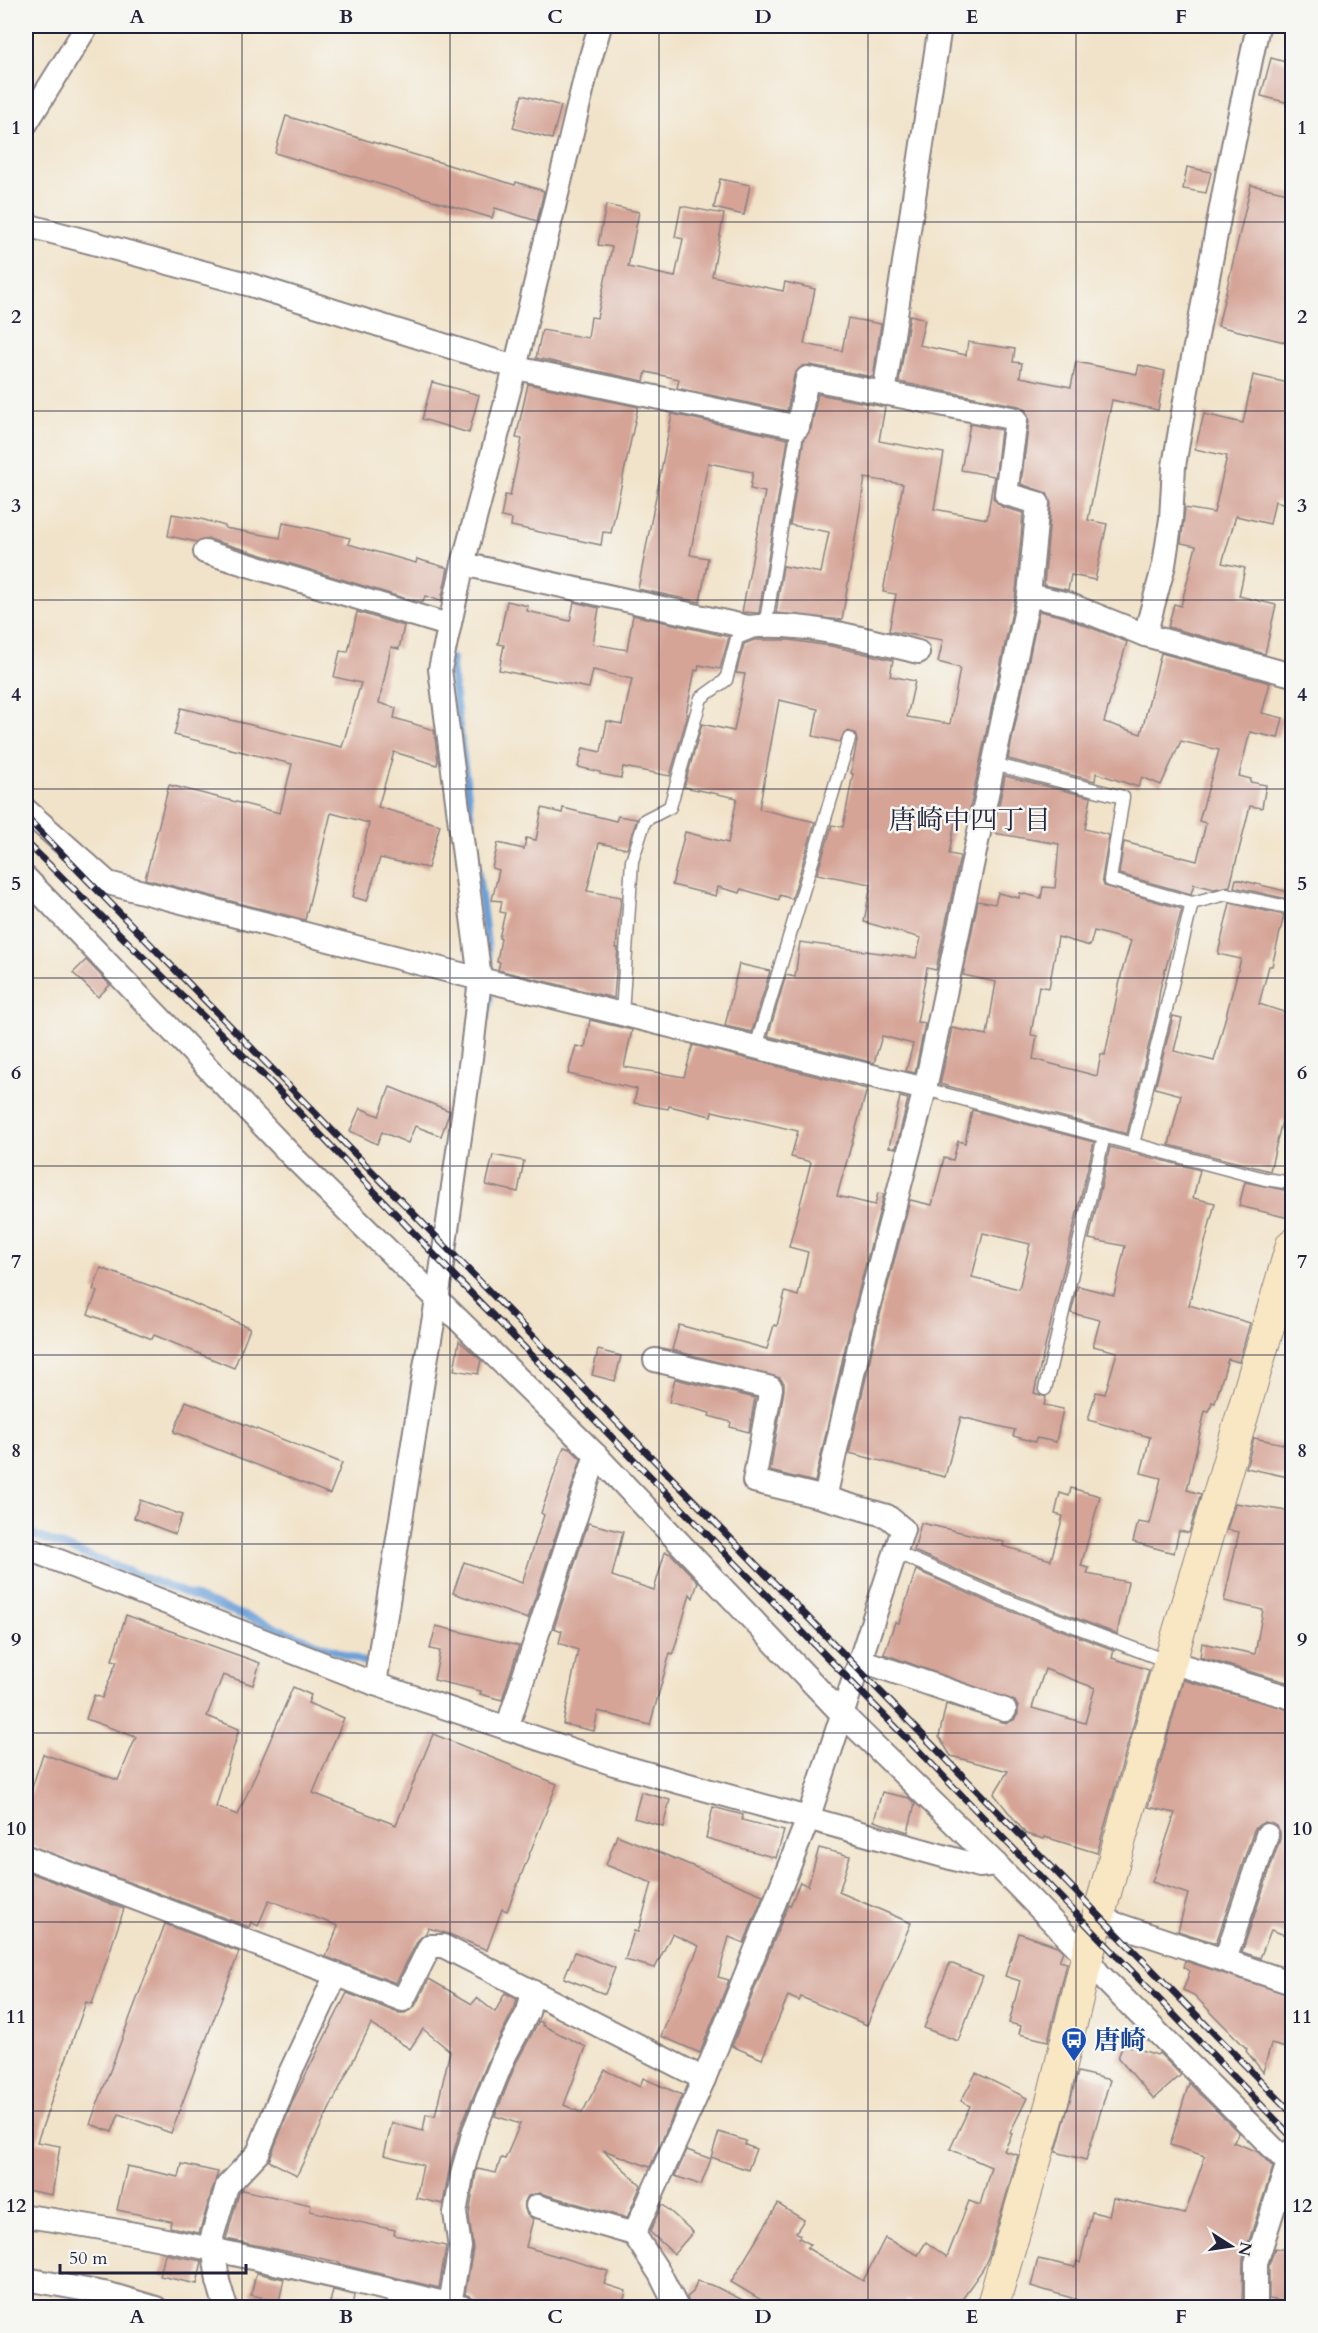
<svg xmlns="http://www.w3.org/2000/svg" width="1318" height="2333" viewBox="0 0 1318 2333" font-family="Cardo,'Noto Serif JP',serif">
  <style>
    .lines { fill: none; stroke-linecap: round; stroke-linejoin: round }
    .stream { stroke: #6ca0d8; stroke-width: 8 }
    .building { fill: #d5a497; fill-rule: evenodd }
    .lane-casing { stroke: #8a8282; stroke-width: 15 }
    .street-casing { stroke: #8a8282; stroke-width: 26 }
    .secondary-casing { stroke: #8a8282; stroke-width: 34 }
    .lane { stroke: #fff; stroke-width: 12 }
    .street { stroke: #fff; stroke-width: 22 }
    .secondary { stroke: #f9e7c3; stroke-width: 32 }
    .rail-casing { stroke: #22223b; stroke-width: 7 }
    .rail { stroke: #f6f6f2; stroke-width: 4.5; stroke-dasharray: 14; stroke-linecap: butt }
    .grid { fill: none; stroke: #22223b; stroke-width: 1.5; stroke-opacity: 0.55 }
    .labels { text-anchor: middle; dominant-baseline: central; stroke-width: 5; stroke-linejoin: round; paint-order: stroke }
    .transit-label { font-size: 26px; font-weight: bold; fill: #164399; stroke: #f6f6f2; text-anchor: start }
    .neighbourhood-label { font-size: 27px; fill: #22223b; stroke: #f6f6f2 }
    .neatline { fill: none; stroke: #22223b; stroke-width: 2 }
    .grid-label { font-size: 20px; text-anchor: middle; font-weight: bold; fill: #22223b }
  </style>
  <rect width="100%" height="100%" fill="#f6f6f2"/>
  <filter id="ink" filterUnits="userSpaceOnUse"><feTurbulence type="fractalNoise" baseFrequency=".0167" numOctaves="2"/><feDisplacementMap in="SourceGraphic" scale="12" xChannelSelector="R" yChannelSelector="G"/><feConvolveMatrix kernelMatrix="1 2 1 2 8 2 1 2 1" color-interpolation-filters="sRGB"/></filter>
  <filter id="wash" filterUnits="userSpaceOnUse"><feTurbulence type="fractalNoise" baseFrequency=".008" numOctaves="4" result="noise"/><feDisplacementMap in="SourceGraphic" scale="24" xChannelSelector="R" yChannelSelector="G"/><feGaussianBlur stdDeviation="1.35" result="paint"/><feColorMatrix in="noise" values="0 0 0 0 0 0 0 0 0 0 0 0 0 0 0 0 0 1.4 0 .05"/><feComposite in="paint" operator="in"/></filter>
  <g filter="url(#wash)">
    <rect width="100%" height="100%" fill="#f1e3c9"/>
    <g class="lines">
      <g class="stream">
        <polyline points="452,659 451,665 492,982 487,1016"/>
        <polyline points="26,1532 375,1666"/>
      </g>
    </g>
    <g id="blocks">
      <g class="building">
        <polygon points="1271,58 1293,64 1293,104 1261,96"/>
        <polygon points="522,95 561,106 552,139 513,128"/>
        <polygon points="286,116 515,185 516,182 544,191 537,221 495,208 492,218 275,153"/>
        <polygon points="1187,167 1211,172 1206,193 1183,189"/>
        <polygon points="720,179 750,185 744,215 714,208"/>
        <polygon points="1251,185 1293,194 1293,344 1218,326"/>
        <polygon points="606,205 639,212 628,267 675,277 683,239 675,237 681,206 724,214 712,276 783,291 785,282 815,289 804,344 842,351 848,318 881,324 873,377 810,365 802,366 794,375 787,411 677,388 679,379 646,372 644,381 536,358 542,330 588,338 591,317 597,318 612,247 598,245"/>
        <polygon points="910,315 925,319 919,345 966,355 968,342 1015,349 1013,362 1022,363 1020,377 1071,387 1076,362 1137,374 1139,365 1165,371 1158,410 1112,400 1088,520 1107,524 1095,580 1071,575 1068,590 1044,585 1051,504 1047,493 1021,484 1029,421 1025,409 1019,406 899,382"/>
        <polygon points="1253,375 1293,384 1293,481 1286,504 1275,501 1270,524 1236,516 1222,563 1245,568 1239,596 1276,605 1265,654 1168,627 1174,604 1181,606 1196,546 1181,543 1185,508 1214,513 1227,456 1195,449 1204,414 1243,423"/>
        <polygon points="432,382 479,395 469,433 422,419"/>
        <polygon points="528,384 638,407 611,533 603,532 601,545 511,526 512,519 501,517 505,495 510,496 522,439 516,438"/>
        <polygon points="818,394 885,407 879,441 944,453 934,509 987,519 994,476 961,470 970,424 1001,430 993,498 1002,507 1023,513 1016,593 969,813 957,810 949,854 960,856 936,970 927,968 917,1022 925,1023 915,1073 906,1071 913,1044 882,1036 874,1063 768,1036 786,975 795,977 800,942 916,958 921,938 864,922 871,884 817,874 832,825 843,827 853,774 851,773 857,741 855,733 848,731 844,733 840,742 813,736 818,709 779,700 759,809 815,822 792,899 780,895 779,900 741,889 740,893 718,887 716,896 672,885 685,832 728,843 737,798 684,787 702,724 734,731 745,674 736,673 744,644 754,640 789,640 831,646 893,660 890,676 915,681 907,717 950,724 960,668 938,662 943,640 889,631 896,594 883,592 903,484 865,478 842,620 776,613 783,566 821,573 829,532 790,525 804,438 811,429"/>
        <polygon points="672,414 788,439 759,613 742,612 765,492 750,489 753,472 708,463 690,555 708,558 700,602 638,589"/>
        <polygon points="172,514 201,519 225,526 225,528 280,538 283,523 309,528 350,538 348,544 416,563 417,559 448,568 441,601 425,596 423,602 410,600 209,539 197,542 168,536"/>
        <polygon points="507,601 528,606 527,611 570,621 574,602 599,608 593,644 627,650 633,615 729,637 720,669 699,665 698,671 695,670 686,714 688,714 670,776 623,767 621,778 600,774 600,772 578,767 583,748 601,752 607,721 622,724 632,679 593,670 589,688 499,670 504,645 498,644"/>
        <polygon points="1039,611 1064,617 1127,642 1104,722 1141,734 1161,653 1270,683 1262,713 1283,718 1278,738 1250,732 1239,776 1251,779 1250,782 1266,785 1262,808 1250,806 1230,886 1214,889 1194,884 1191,894 1119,874 1124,842 1197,861 1206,823 1199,821 1219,750 1181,741 1161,785 1142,777 1138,787 1096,773 1095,781 1008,759"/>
        <polygon points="357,612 404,626 399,649 391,647 379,703 396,708 394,718 434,730 438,760 437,765 394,752 378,807 440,825 428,868 380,858 367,901 353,897 369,823 331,813 305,920 145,879 169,785 280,813 292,764 174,735 181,708 342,747 361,683 334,677 340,651 348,652"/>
        <path d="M1005,776L1091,797L1085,829L1109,835L1102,879L1104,886L1182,909L1160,989L1157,1011L1127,1134L940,1084L952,1028L987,1035L996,982L963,975L978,901L995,904L998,893L1019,898L1020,893L1041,898L1043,887L1055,888L1059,844L993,833ZM1094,931L1131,941L1122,971L1105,1055L1101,1054L1097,1076L1033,1059L1037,1036L1031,1035L1039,986L1049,988L1058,937L1090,946Z"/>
        <polygon points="542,808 562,813 563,808 616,821 618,816 637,819 627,849 599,843 587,891 621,897 616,948 618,948 614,998 498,970 500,962 497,962 501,938 499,938 505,913 500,912 502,901 492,900 499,870 492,868 498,843 524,849 526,838 536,840"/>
        <polygon points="1236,879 1289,892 1288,899 1234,887"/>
        <polygon points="1230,903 1284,915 1272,966 1269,966 1259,1004 1293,1015 1293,1123 1282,1120 1270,1171 1169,1145 1181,1095 1155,1088 1173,1016 1182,1018 1174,1051 1214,1061 1241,959 1218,954"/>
        <polygon points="86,960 110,985 98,997 73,973"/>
        <polygon points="739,964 770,971 752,1032 725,1026"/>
        <polygon points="590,1020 632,1030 624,1067 684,1077 693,1045 867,1089 837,1196 875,1205 878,1193 884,1194 853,1313 815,1482 770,1471 784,1390 784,1383 780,1378 672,1350 679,1325 767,1349 774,1325 777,1326 785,1292 798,1296 808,1252 789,1247 811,1162 791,1157 798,1131 712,1111 711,1116 669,1106 668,1109 634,1103 637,1089 568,1074 576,1046 585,1048"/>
        <polygon points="390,1087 450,1111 441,1136 415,1126 408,1143 382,1132 377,1144 350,1131 360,1108 379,1116"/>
        <polygon points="900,1097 908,1099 896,1148 889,1147"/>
        <path d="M972,1110L1094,1142L1034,1393L1046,1397L1044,1405L1063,1409L1056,1442L1036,1438L1035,1442L1013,1436L1015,1430L961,1417L945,1477L849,1453L879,1319L910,1200L932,1205L944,1158L953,1160L958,1141L965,1143ZM983,1233L1030,1244L1019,1289L972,1277Z"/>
        <polygon points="1110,1147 1200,1170 1193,1198 1215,1203 1189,1305 1250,1323 1239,1362 1228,1359 1215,1403 1212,1402 1209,1412 1205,1411 1187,1490 1201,1494 1189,1533 1179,1531 1174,1553 1133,1542 1138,1522 1150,1524 1161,1478 1141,1473 1150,1437 1088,1420 1096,1392 1105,1394 1117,1352 1093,1346 1100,1320 1071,1313 1078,1286 1114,1295 1125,1246 1089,1239"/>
        <polygon points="493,1155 524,1161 518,1192 486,1185"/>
        <polygon points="1245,1182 1293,1192 1289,1218 1239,1206"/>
        <polygon points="101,1268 170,1293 250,1328 234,1368 154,1335 152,1339 88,1314 97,1292 93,1290"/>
        <polygon points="459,1341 481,1360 478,1374 454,1370"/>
        <polygon points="598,1350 621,1356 615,1381 592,1375"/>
        <polygon points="675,1379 755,1398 749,1432 730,1427 731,1422 709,1416 710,1413 669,1402"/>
        <polygon points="186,1401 342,1463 330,1494 174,1432"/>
        <polygon points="1254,1438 1293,1446 1293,1478 1246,1468"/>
        <polygon points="564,1447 571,1449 581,1459 528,1619 453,1593 464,1562 522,1583 544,1515 541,1513"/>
        <polygon points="1071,1488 1100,1496 1081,1566 1089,1568 1087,1574 1128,1582 1117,1634 1003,1590 914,1551 921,1523 1004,1542 1003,1546 1051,1560 1063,1516 1055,1514 1060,1493 1069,1496"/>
        <polygon points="140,1500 182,1515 175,1534 134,1518"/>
        <polygon points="1235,1503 1293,1512 1293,1684 1200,1657 1202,1643 1255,1654 1263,1610 1224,1601 1239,1532 1227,1530"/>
        <polygon points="588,1523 623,1532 612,1576 654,1590 665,1552 671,1554 698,1582 693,1598 690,1594 673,1654 670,1653 650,1725 598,1711 594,1731 563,1724 578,1650 559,1643 562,1631 554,1628"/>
        <path d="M916,1570L997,1606L1114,1650L1112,1658L1149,1670L1097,1853L1045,1837L1044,1839L1026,1834L994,1794L1008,1771L951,1756L939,1737L946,1704L1007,1723L1014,1720L1018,1714V1707L1015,1701L884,1654L895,1622L899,1623ZM1045,1669L1095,1688L1085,1723L1032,1708Z"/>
        <polygon points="126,1615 260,1663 253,1685 223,1675 207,1716 239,1729 216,1807 238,1815 293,1687 311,1695 308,1703 344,1718 313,1793 396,1825 433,1734 557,1784 507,1911 502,1909 487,1950 449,1934 428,1928 426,1933 418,1940 396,1983 326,1957 338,1926 269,1900 258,1926 251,1922 249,1927 26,1844 26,1806 43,1754 118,1780 136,1737 86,1719 94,1695 102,1698 117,1661 112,1660"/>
        <polygon points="436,1626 519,1646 502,1700 480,1694 481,1691 434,1680 440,1651 430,1649"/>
        <polygon points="1183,1680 1293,1711 1293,1938 1271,1930 1260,1958 1242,1952 1280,1839 1280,1832 1277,1826 1265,1822 1259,1825 1254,1830 1216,1943 1178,1931 1188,1894 1152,1882 1175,1813 1148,1807"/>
        <polygon points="641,1792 670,1800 663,1826 634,1818"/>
        <polygon points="882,1792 909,1798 915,1804 908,1832 874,1821"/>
        <polygon points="713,1807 743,1815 742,1820 784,1831 776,1858 706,1838"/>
        <polygon points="617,1835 763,1895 744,1943 729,1937 718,1977 729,1980 700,2053 661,2036 699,1946 672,1934 655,1968 625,1960 634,1931 638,1932 652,1883 606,1865"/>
        <polygon points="819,1848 850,1856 839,1892 911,1923 867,2025 801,1997 799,2001 788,1996 762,2059 732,2046 788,1905 790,1906 800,1882 808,1886"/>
        <polygon points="26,1871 124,1909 92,2004 86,2002 37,2142 60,2146 52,2195 26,2190"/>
        <polygon points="165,1924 239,1952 171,2133 119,2114 112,2132 90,2124"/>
        <polygon points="1019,1933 1057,1946 1063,1951 1059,1961 1067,1963 1048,2041 1019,2034 1021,2026 1009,2023 1020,1981 1005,1976"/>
        <polygon points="575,1952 615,1968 605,1994 564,1978"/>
        <polygon points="1185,1961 1293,1996 1293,2050 1271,2044 1263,2072 1246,2051 1247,2049 1194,1995 1183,1990 1190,1971 1183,1967"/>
        <polygon points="950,1963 983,1976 958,2041 924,2028"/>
        <polygon points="429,1979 472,2004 477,1998 495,2012 505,1993 517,1999 515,2007 492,2052 461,2126 450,2166 443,2204 416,2198 423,2165 384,2155 392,2123 423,2131 426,2114 435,2116 450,2051 423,2029 410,2049 371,2024 297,2175 269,2161 294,2098 347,1993 398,2013 405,2013 415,2006"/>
        <polygon points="539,2021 543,2023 542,2025 586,2047 564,2105 582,2113 605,2070 640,2087 643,2078 682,2095 650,2167 603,2150 641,2185 627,2218 540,2193 528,2196 524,2203 527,2215 533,2219 526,2247 608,2271 604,2284 626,2291 622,2307 478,2307 475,2299 465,2294 473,2249 469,2215 476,2173 477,2169 496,2173 501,2158 505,2159 520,2124 495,2116 516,2063"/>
        <polygon points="1123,2044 1157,2055 1159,2053 1181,2075 1154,2099 1118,2058"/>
        <polygon points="1078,2072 1110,2080 1086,2160 1056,2152"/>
        <polygon points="976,2073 1027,2098 1010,2133 1012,2134 1004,2151 1018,2155 989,2255 983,2269 956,2307 919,2307 908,2300 903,2307 773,2307 731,2282 778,2204 804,2220 796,2232 800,2235 799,2238 810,2244 807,2248 863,2281 885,2238 918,2255 926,2242 947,2257 969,2201 980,2205 991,2167 950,2149 970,2106 961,2101"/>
        <polygon points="1189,2083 1239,2133 1233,2142 1258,2152 1273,2167 1243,2259 1242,2305 1229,2304 1229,2307 1084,2307 1085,2302 1031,2286 1038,2259 1075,2267 1077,2261 1080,2263 1092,2212 1109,2216 1113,2198 1185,2214 1205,2156 1170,2145"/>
        <polygon points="719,2132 746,2141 745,2145 756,2149 748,2170 711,2157"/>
        <polygon points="687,2150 711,2159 701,2185 675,2176"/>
        <polygon points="182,2164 218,2172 199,2233 170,2227 171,2221 117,2210 127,2166 179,2177"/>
        <polygon points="242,2190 311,2205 310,2211 395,2230 394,2235 446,2246 439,2288 339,2264 339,2262 226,2239 239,2193"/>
        <polygon points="662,2204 693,2232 674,2254 650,2232"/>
        <polygon points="1275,2248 1293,2251 1293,2303 1269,2299 1269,2265"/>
        <polygon points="165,2254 202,2261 197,2284 160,2276"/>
        <polygon points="256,2273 284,2279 279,2301 251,2295"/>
        <polygon points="697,2281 712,2285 757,2307 690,2307 687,2297 693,2292"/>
        <polygon points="333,2290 354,2295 352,2307 329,2307"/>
      </g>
    </g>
  </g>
  <g filter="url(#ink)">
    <use href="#blocks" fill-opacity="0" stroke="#8a8282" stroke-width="1.5"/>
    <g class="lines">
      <defs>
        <g id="lane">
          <polyline points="993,764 1123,797 1110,880 1192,903"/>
          <polyline points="622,1014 632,861 645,820 670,807 701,698 726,680 737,638 765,627 798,427"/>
          <polyline points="756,1047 849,739"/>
          <polyline points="925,1089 1265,1179 1292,1183"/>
          <polyline points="1133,1144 1192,903 1226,894 1292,908"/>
          <polyline points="1045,1389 1104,1136"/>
          <polyline points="895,1552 1000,1598 1169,1662"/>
        </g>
        <g id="street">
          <polyline points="1258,26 1229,165 1186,395 1174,466 1171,519 1164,565 1145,635 1292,675"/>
          <polyline points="26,124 87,26"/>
          <polyline points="26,225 251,285 521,369 798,427 807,378 1016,419 1006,494 1038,503 1029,595"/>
          <polyline points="884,394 940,26"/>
          <polyline points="205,552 448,625"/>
          <path d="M463,564L748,627C802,621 866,639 918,652"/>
          <polyline points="26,810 108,883 480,979 925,1089"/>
          <polyline points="26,878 293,1157 596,1455 842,1714 996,1864 1087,1957 1099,1974 1292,2167"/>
          <polyline points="655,1360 771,1388 754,1481 825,1498"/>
          <polyline points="26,1548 375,1684 614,1764 979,1866 996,1864"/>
          <polyline points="860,1660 1005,1710"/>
          <polyline points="1170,1662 1292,1698"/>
          <polyline points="375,1684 426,1361 437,1301 471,1058 480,979 440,669 463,564 515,368 587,70 600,26"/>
          <polyline points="507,1728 596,1455"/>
          <polyline points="26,1857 403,2000 430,1946 443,1946 704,2079"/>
          <polyline points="1098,1918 1292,1983"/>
          <polyline points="1225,1960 1267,1835"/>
          <polyline points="537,2206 634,2234"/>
          <path d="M26,2216C174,2237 320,2273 465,2308"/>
          <polyline points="26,2279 109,2294 156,2308"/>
          <polyline points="450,2304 460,2247 455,2213 463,2170 474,2131 504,2057 528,2012 533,1992"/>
          <polyline points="226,2308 218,2281 212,2237 227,2186 258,2153 288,2077 336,1975"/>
          <polyline points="677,2308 660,2274 634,2234 704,2079 808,1819 903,1529 887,1516 825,1498 866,1316 925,1089 1029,595 1068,604 1145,635"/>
          <polyline points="1256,2308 1256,2263 1292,2150"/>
        </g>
        <polyline id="secondary" points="992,2308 1052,2102 1087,1957 1165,1679 1292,1245"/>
      </defs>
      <use href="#lane" class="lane-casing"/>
      <use href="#street" class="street-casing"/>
      <use href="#secondary" class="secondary-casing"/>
      <use href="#lane" class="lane"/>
      <use href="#street" class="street"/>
      <use href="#secondary" class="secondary"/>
      <defs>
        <g id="rail">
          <polyline points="26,817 1292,2113"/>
          <polyline points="26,842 275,1087 462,1284 914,1746 1292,2137"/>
        </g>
      </defs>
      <use href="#rail" class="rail-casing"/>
      <use href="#rail" class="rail"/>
    </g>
  </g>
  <path class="grid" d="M242,26V2308M450,26V2308M659,26V2308M868,26V2308M1076,26V2308M26,222H1292M26,411H1292M26,600H1292M26,789H1292M26,978H1292M26,1166H1292M26,1355H1292M26,1544H1292M26,1733H1292M26,1922H1292M26,2111H1292"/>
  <defs>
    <symbol id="bus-pin" viewBox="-11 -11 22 30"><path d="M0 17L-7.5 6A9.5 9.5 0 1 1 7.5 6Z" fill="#1a4fb4" stroke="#f6f6f2"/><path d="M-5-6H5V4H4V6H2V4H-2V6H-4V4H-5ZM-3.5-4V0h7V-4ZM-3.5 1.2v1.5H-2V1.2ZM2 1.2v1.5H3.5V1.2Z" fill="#fff"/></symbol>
  </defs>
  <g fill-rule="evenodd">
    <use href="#bus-pin" x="1059" y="2025" width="30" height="40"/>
  </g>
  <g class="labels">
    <g class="transit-label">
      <text x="1094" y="2040">唐崎</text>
    </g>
    <g class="neighbourhood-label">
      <text x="970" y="820">唐崎中四丁目</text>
    </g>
  </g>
  <rect width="1318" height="2333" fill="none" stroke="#f6f6f2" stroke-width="66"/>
  <g transform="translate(1231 2246) rotate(102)" stroke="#f6f6f2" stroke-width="4.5" paint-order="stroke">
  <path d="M0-4.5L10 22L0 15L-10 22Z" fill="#22223b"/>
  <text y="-9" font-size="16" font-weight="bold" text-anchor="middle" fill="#22223b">N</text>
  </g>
  <path d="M60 2264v9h186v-9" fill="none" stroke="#22223b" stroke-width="3"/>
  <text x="69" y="2264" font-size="18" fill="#22223b" stroke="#f6f6f2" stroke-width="4.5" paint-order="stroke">50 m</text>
  <rect x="33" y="33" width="1252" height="2267" class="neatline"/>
  <g class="grid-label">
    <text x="137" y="23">A</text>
    <text x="346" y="23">B</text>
    <text x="555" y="23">C</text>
    <text x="763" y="23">D</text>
    <text x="972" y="23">E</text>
    <text x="1181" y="23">F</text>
    <text x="16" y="134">1</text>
    <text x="1302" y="134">1</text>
    <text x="16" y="323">2</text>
    <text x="1302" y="323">2</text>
    <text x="16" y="512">3</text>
    <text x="1302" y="512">3</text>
    <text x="16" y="701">4</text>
    <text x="1302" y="701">4</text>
    <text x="16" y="890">5</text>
    <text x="1302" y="890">5</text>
    <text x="16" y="1079">6</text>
    <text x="1302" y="1079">6</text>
    <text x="16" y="1268">7</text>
    <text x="1302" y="1268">7</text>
    <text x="16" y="1457">8</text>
    <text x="1302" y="1457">8</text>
    <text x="16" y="1646">9</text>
    <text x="1302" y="1646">9</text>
    <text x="16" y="1835">10</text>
    <text x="1302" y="1835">10</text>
    <text x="16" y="2023">11</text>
    <text x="1302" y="2023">11</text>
    <text x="16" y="2212">12</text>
    <text x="1302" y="2212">12</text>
    <text x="137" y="2323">A</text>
    <text x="346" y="2323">B</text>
    <text x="555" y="2323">C</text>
    <text x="763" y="2323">D</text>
    <text x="972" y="2323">E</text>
    <text x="1181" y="2323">F</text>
  </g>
</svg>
